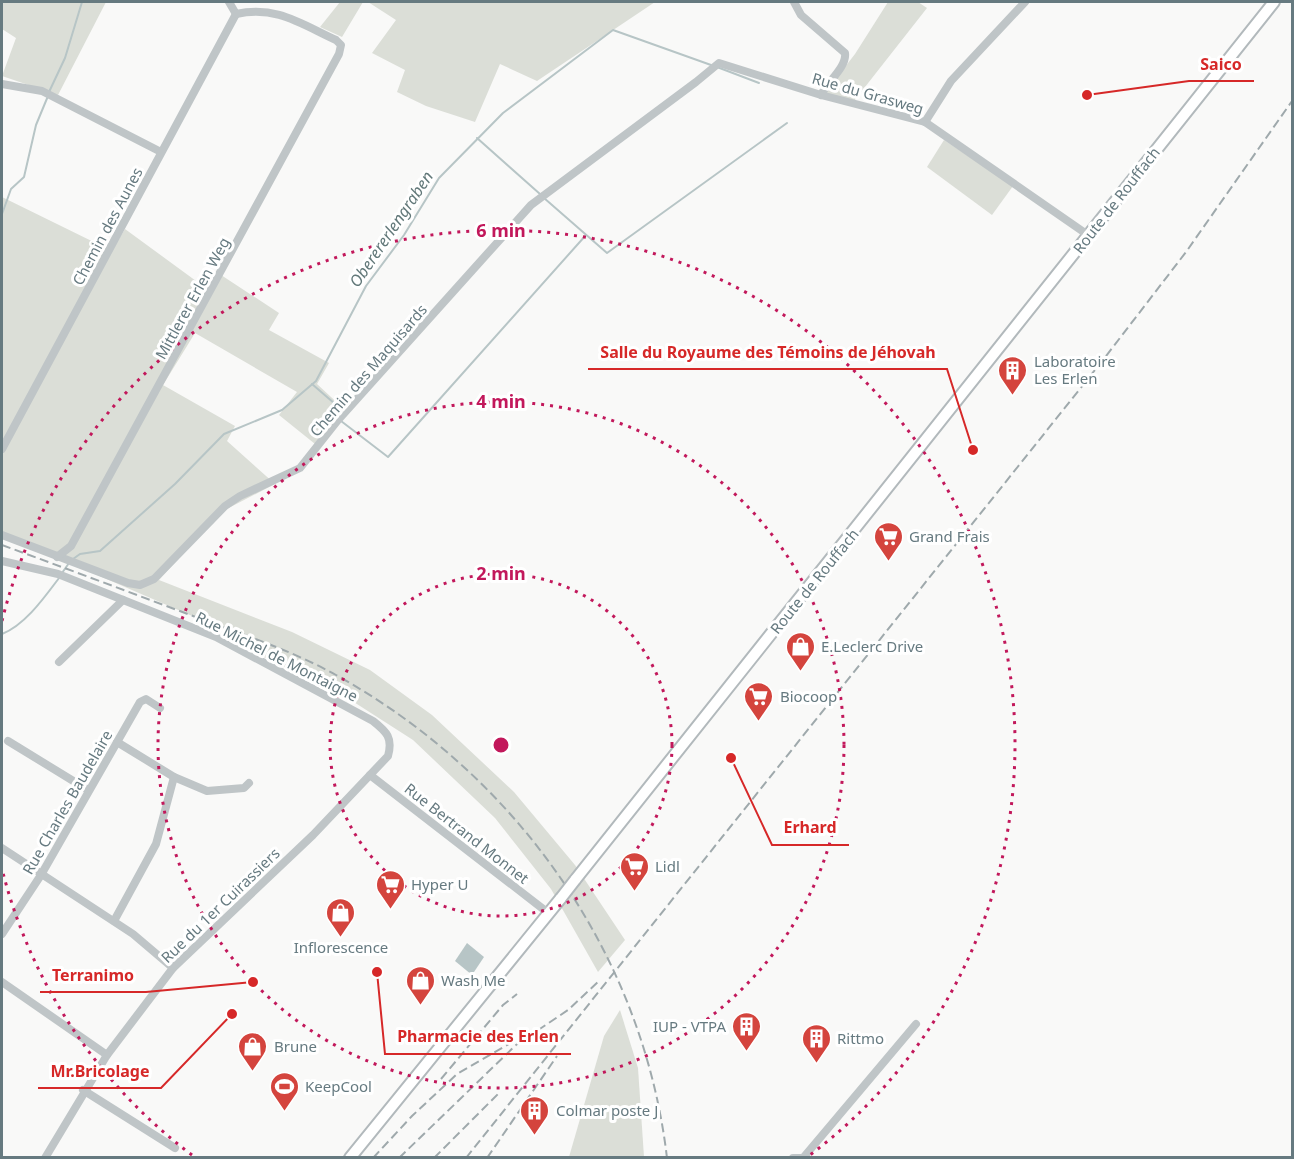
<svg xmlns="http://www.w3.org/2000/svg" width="1294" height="1159" viewBox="0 0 1294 1159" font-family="'Noto Sans',sans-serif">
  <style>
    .green { fill: #dbded7 }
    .water { fill: #b7c5c6 }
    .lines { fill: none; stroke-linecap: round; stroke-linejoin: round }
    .stream { stroke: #b7c5c6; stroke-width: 2 }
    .secondary-casing { stroke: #b2b9bc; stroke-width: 14 }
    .minor { stroke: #bfc5c7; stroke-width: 8 }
    .secondary { stroke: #fff; stroke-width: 10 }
    .rail { stroke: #9fa9ac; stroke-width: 2; stroke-dasharray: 9 4.5; stroke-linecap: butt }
    .secondary-bridge-casing { stroke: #b2b9bc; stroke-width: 14; stroke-linecap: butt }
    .secondary-bridge { stroke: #fff; stroke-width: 10 }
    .ring { fill: none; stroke: #c2185b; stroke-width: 3; stroke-dasharray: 3 6 }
    .labels { text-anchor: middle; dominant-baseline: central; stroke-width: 6; stroke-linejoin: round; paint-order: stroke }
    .street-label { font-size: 15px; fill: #667a80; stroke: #fff }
    .poi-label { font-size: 15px; fill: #667a80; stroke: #fff; text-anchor: start }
    .water-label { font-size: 16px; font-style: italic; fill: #627879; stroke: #fff }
    .centre { fill: #c2185b; stroke: #fff; stroke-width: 3 }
    .ring-label { font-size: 18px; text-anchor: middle; font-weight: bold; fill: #c2185b; stroke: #fff; stroke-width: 6; stroke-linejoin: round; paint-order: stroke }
    .leader { fill: none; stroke: #d62828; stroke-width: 2 }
    .callout-dot { fill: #d62828; stroke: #fff; stroke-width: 2 }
    .callout-label { font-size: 16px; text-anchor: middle; font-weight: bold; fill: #d62828; stroke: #fff; stroke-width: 6; stroke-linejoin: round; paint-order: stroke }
  </style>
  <rect width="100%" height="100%" fill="#f9f9f8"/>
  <g class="green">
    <polygon points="2,2 106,2 58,95 2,76 16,38 2,29"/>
    <polygon points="340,2 363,2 342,37 320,27"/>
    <polygon points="368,2 655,2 537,81 500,64 475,122 426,106 397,92 405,70 372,53 396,20"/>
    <polygon points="888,2 918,2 927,8 854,101 824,94 855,54"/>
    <polygon points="944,140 1013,186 992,215 927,167"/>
    <polygon points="2,197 112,251 125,229 207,289 218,273 279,313 269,330 329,363 317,384 345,410 320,448 279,415 297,392 195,333 163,385 235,426 227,441 275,484 221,512 159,580 292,632 370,670 432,715 514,792 575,865 625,940 598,972 551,889 495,818 413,740 346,697 235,643 234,634 2,534"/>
    <polygon points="620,1010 638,1068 644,1157 569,1157 604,1036"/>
  </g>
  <polygon class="water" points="467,943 484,957 472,975 455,961"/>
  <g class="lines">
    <g class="stream">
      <polyline points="717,67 759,83"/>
      <polyline points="49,92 65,58 82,2"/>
      <polyline points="477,138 540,194"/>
      <polyline points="544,198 607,253 787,123"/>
      <polyline points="2,214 11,189 24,177 36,125 48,96"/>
      <polyline points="312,384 342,410"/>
      <polyline points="341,421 388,457 586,235"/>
      <polyline points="73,559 80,554 100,551 175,484 224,434 282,410 316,381 366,286 404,235 439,178 503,113 613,30 711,65"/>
      <polyline points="62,573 69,563"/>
      <path d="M2,634C25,625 44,598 59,578"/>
    </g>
    <defs>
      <g id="secondary">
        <polyline points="575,880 1274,2"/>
        <polyline points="350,1158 561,898"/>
      </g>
    </defs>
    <use href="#secondary" class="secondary-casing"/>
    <g class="minor">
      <path d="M794,2L801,15L845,53C847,67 827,82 821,95"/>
      <polyline points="2,84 42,91 161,152"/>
      <polyline points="925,122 951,81 1025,2"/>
      <polyline points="2,449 236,14"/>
      <polyline points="2,535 128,583 140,585 154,579 225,506 240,496 300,468 338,420 531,205 696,82 719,63 821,95 925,122 1088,235"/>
      <path d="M57,557L71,546L339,54L341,45L336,40C301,24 276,5 236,14L229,2"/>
      <path d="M2,561L58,574L216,637L373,721C387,732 393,738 388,756L313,835L173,968L107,1055L45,1158"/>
      <polyline points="59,662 123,600"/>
      <polyline points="8,741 88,790"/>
      <polyline points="117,742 174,777 207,791 244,788 249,783"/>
      <polyline points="370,775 547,912"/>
      <polyline points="2,848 133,934 173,968"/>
      <polyline points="114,921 156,844 174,777"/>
      <polyline points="2,934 41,875 140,702 146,699 160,708"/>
      <polyline points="2,982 107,1055"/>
      <polyline points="83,1090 175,1148"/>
      <polyline points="793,1158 802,1158"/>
      <polyline points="803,1158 916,1024"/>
    </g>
    <use href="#secondary" class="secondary"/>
    <g class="rail">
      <path d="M2,545C65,568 129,592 193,616C241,634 291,650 336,675C515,774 643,953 667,1158"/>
      <polyline points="441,1079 503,1005 517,994"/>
      <polyline points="373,1158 412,1116 457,1074 509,1044"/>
      <polyline points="399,1158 516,1045 568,1010 599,981"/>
      <polyline points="434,1158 498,1094"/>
      <polyline points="466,1158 1103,360 1186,252 1292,101"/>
      <polyline points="487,1158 557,1056"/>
    </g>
    <defs>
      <polyline id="secondary-bridge" points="561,898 575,880"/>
    </defs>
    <use href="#secondary-bridge" class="secondary-bridge-casing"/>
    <use href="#secondary-bridge" class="secondary-bridge"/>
  </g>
  <g class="ring">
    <circle cx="501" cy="745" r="171"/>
    <circle cx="501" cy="745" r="343"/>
    <path d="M192 1155A514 514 0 0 1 2 869M2 621A514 514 0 1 1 810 1155"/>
  </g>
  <defs>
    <symbol id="building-pin" viewBox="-11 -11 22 30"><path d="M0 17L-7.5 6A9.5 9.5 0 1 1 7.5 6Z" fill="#d4443d" stroke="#fff"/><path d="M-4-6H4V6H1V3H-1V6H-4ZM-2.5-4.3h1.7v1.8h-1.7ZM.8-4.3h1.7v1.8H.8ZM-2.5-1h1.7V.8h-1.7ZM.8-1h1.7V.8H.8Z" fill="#fff"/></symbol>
    <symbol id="supermarket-pin" viewBox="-11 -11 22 30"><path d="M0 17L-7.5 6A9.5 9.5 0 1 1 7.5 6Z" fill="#d4443d" stroke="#fff"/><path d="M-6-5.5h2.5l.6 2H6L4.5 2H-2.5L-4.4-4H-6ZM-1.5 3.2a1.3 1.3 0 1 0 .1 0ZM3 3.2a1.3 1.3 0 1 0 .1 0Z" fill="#fff"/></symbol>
    <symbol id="shop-pin" viewBox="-11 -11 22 30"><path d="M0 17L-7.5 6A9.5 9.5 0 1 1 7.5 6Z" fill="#d4443d" stroke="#fff"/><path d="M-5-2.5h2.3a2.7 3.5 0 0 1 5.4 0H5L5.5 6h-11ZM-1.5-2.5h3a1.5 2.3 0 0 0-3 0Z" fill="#fff"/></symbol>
    <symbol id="stadium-pin" viewBox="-11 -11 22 30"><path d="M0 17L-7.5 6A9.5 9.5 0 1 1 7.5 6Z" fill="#d4443d" stroke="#fff"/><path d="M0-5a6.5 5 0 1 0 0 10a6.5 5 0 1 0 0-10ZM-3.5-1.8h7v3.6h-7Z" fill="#fff"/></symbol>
  </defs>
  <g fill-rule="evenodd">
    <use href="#building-pin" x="996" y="354" width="33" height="45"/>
    <use href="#supermarket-pin" x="872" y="520" width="33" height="45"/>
    <use href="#shop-pin" x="784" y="630" width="33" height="45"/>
    <use href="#supermarket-pin" x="742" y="680" width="33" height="45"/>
    <use href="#supermarket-pin" x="618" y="850" width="33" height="45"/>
    <use href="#supermarket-pin" x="374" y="868" width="33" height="45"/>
    <use href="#shop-pin" x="324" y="896" width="33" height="45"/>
    <use href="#shop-pin" x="404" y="964" width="33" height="45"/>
    <use href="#building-pin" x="730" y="1010" width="33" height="45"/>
    <use href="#building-pin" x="800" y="1022" width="33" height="45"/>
    <use href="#shop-pin" x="236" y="1030" width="33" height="45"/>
    <use href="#stadium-pin" x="268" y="1070" width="33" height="45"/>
    <use href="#building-pin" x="518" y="1094" width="33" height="45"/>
  </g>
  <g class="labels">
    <g class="street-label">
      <text transform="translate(868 93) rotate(16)">Rue du Grasweg</text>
      <text transform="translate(1116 200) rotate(-52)">Route de Rouffach</text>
      <text transform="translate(107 226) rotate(-62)">Chemin des Aunes</text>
      <text transform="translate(192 298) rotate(-61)">Mittlerer Erlen Weg</text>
      <text transform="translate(368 370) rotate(-49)">Chemin des Maquisards</text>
      <text transform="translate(814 581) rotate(-51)">Route de Rouffach</text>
      <text transform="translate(277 656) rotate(27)">Rue Michel de Montaigne</text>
      <text transform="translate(67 802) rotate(-60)">Rue Charles Baudelaire</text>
      <text transform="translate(467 833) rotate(38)">Rue Bertrand Monnet</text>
      <text transform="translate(220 905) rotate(-44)">Rue du 1er Cuirassiers</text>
    </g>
    <g class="poi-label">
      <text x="1034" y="361">Laboratoire<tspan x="1034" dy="17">Les Erlen</tspan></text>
      <text x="909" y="536">Grand Frais</text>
      <text x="821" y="646">E.Leclerc Drive</text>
      <text x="780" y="696">Biocoop</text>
      <text x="655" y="866">Lidl</text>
      <text x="411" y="884">Hyper U</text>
      <text x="341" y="947" text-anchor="middle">Inflorescence</text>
      <text x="441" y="980">Wash Me</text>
      <text x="726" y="1026" text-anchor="end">IUP - VTPA</text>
      <text x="837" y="1038">Rittmo</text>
      <text x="274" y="1046">Brune</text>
      <text x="305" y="1086">KeepCool</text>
      <text x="556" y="1110">Colmar poste J</text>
    </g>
    <g class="water-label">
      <text transform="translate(391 229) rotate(-56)">Oberererlengraben</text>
    </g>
  </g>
  <circle cx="501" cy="745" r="9" class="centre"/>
  <g class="ring-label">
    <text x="501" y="237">6 min</text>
    <text x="501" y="408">4 min</text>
    <text x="501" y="580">2 min</text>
  </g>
  <path class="leader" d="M1087 95L1189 81H1254M973 450L947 369H588M731 758L772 845H849M253 982L146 992H40M377 972L385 1054H571M232 1014L161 1088H38"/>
  <g class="callout-dot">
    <circle cx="1087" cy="95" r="6"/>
    <circle cx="973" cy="450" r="6"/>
    <circle cx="731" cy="758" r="6"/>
    <circle cx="253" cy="982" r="6"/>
    <circle cx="377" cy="972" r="6"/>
    <circle cx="232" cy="1014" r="6"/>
  </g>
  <g class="callout-label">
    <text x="1221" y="70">Saico</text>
    <text x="768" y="358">Salle du Royaume des Témoins de Jéhovah</text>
    <text x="810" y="833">Erhard</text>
    <text x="93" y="981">Terranimo</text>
    <text x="478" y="1042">Pharmacie des Erlen</text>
    <text x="100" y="1077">Mr.Bricolage</text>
  </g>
  <rect width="1294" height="1159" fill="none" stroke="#667a80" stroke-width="6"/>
</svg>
